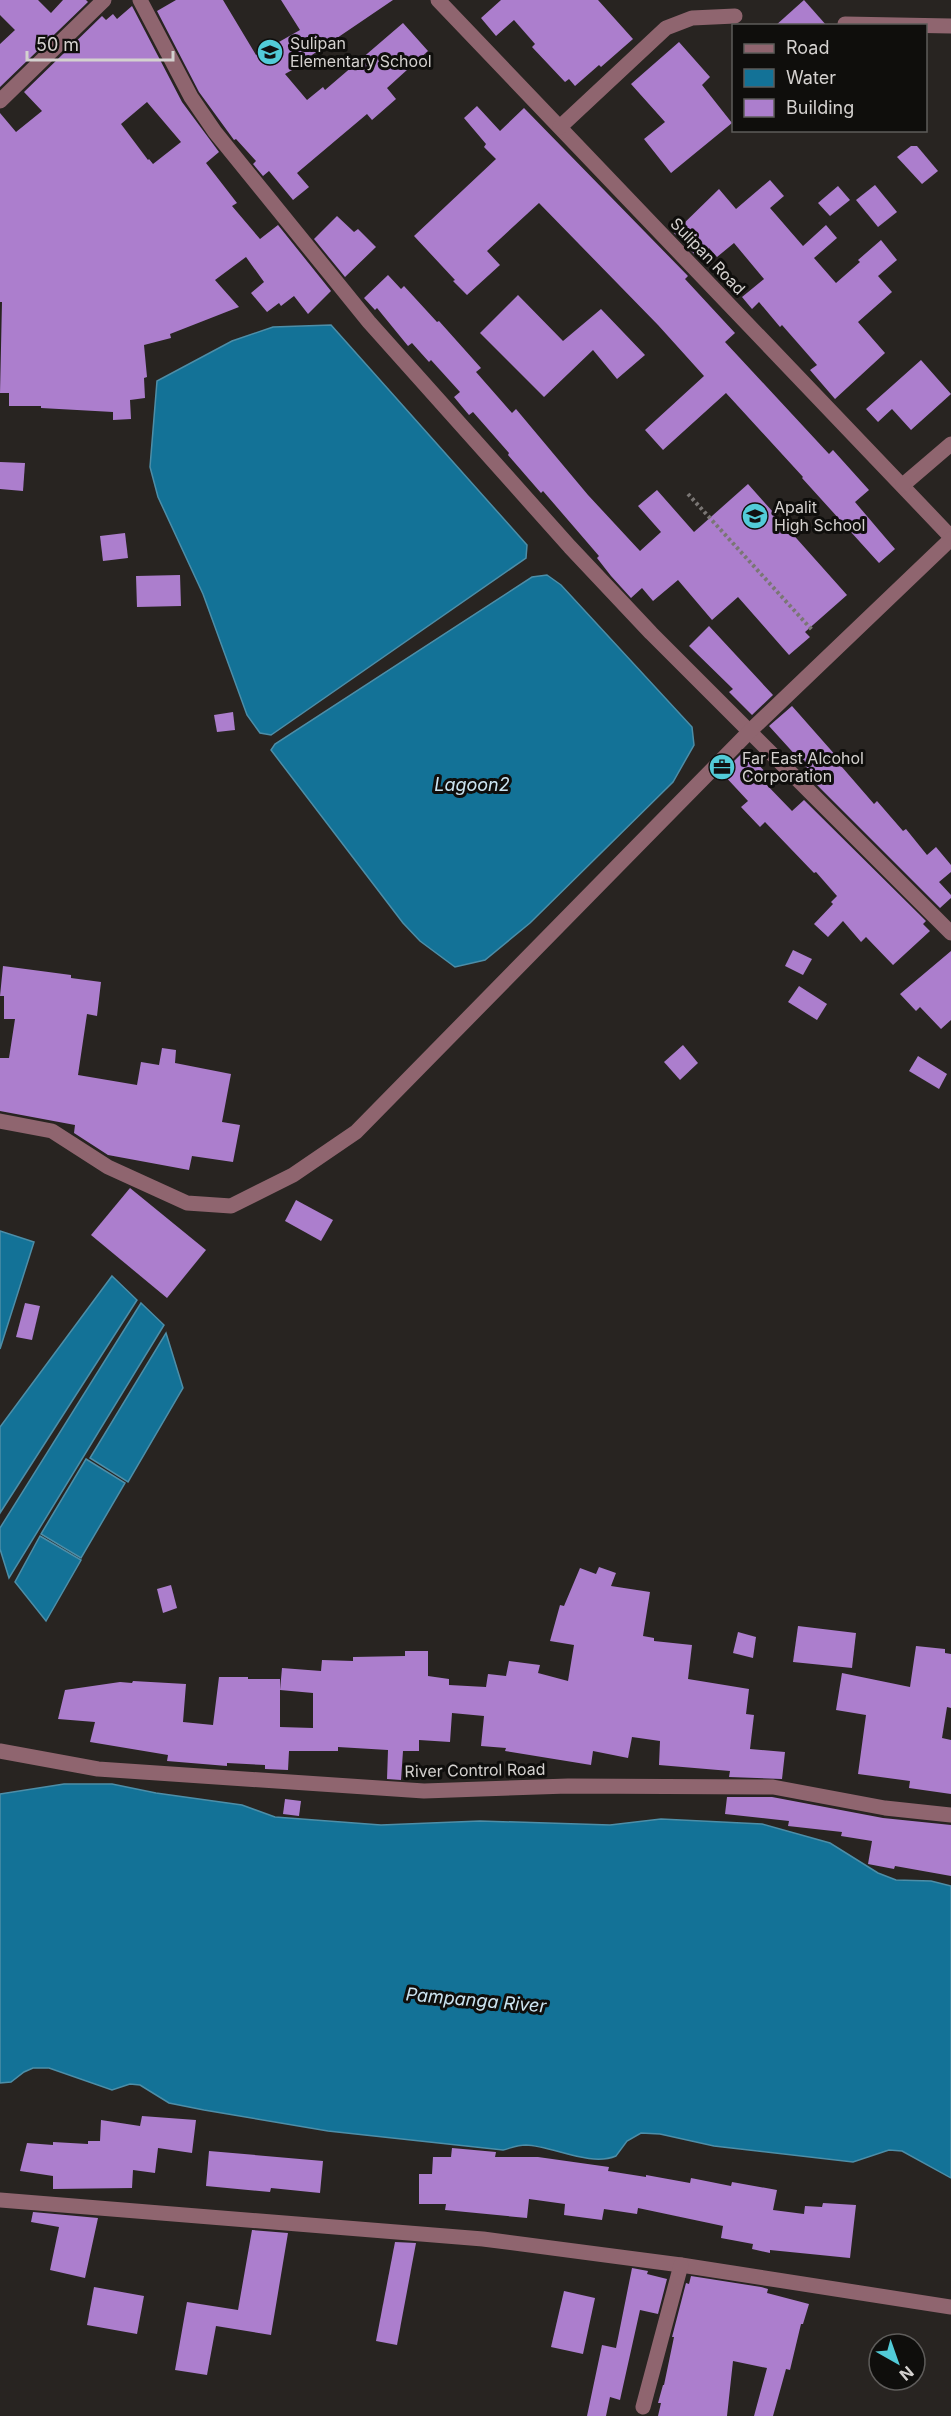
<svg xmlns="http://www.w3.org/2000/svg" width="951" height="2416" viewBox="0 0 951 2416" font-family="Inter,sans-serif">
  <style>
    .water { fill: #137297; stroke: #4d8ea8; stroke-width: 1.5 }
    .building { fill: #ac7ecd; fill-rule: evenodd }
    .lines { fill: none; stroke-linecap: round; stroke-linejoin: round }
    .path { stroke: #7a7674; stroke-width: 4; stroke-dasharray: 3 3; stroke-linecap: butt }
    .minor { stroke: #8f656f; stroke-width: 15 }
    .labels { text-anchor: middle; dominant-baseline: central; stroke-width: 6; stroke-linejoin: round; paint-order: stroke }
    .poi-label { font-size: 16px; fill: #d4d1cf; stroke: #0f0e0c; text-anchor: start }
    .street-label { font-size: 16px; fill: #d4d1cf; stroke: #0f0e0c }
    .water-label { font-size: 18px; font-style: italic; fill: #cce4f1; stroke: #0f0e0c }
  </style>
  <rect width="100%" height="100%" fill="#282421"/>
  <g class="water">
    <polygon points="331,325 527,545 526,558 271,735 260,733 247,715 203,594 158,497 150,467 157,381 232,341 273,327"/>
    <polygon points="547,575 561,585 692,727 694,745 673,782 530,923 485,960 455,967 420,941 403,923 271,750 275,744 532,577"/>
    <polygon points="0,1231 34,1242 0,1349"/>
    <polygon points="112,1276 137,1300 0,1513 0,1427"/>
    <polygon points="141,1303 164,1325 9,1578 0,1549 0,1528"/>
    <polygon points="166,1333 183,1388 128,1482 90,1458"/>
    <polygon points="86,1459 125,1483 81,1558 41,1534"/>
    <polygon points="40,1536 81,1560 46,1621 15,1582"/>
    <path d="M64,1784H112L156,1793L242,1805L275,1817L381,1825L480,1821L610,1825L661,1819L762,1824L830,1843L878,1873L896,1880L931,1881L951,1886V2178L902,2151L889,2150L853,2162L714,2146L660,2134L641,2133L627,2141L616,2156C590,2167 553,2146 526,2145C517,2145 511,2148 503,2150L328,2131L204,2110L169,2103L140,2085L130,2084L112,2090L49,2068H33L24,2072L11,2082L0,2083V1794Z"/>
  </g>
  <g class="building">
    <polygon points="0,0 38,0 51,13 63,0 86,0 88,2 0,87 0,44 15,30 0,15"/>
    <polygon points="176,0 223,0 256,55 300,30 281,0 393,0 309,57 310,60 285,74 307,100 323,87 325,90 403,23 428,51 387,88 396,99 372,120 367,114 297,173 309,187 293,200 269,171 263,176 253,164 256,161 236,139 234,140 199,92 157,11"/>
    <polygon points="501,0 598,0 633,39 601,67 599,65 575,86 569,79 565,82 532,47 535,44 514,20 496,36 481,18"/>
    <polygon points="804,0 827,26 775,26"/>
    <path d="M132,6L182,102L219,152L206,163L237,203L232,206L260,239L278,225L331,291L308,314L294,296L281,306L279,303L267,312L251,293L264,282L246,257L215,280L239,307L170,334L171,338L144,345L147,377L144,378L145,398L130,400L131,419L113,420V412L41,408V406H9V393H0L2,302H0V113L16,132L42,111L24,92L102,16L106,20L113,14L117,19ZM147,102L181,142L153,164L149,159L148,160L121,124Z"/>
    <polygon points="679,42 710,77 702,85 732,123 671,173 644,139 665,122 631,84"/>
    <polygon points="477,106 500,131 524,108 688,276 685,279 735,333 725,342 829,454 833,450 869,490 855,502 895,549 879,563 802,478 803,477 726,393 663,450 645,430 704,376 658,325 539,203 487,251 500,265 467,295 453,281 455,280 414,236 496,159 484,147 486,144 464,118"/>
    <polygon points="911,146 917,146 938,171 922,184 897,157"/>
    <polygon points="770,180 784,196 770,208 803,246 826,225 837,238 814,258 836,283 860,262 858,260 881,240 897,260 878,276 892,292 858,322 885,353 835,399 810,370 817,365 782,325 780,327 759,302 752,309 742,297 764,279 734,243 717,257 709,248 698,258 674,233 719,189 736,209"/>
    <polygon points="875,185 897,212 878,227 856,200"/>
    <polygon points="838,186 850,200 830,216 818,203"/>
    <polygon points="337,216 354,232 358,229 376,247 345,277 314,239"/>
    <polygon points="388,275 401,289 404,286 437,322 439,321 481,368 476,372 512,413 516,409 588,495 640,551 661,532 638,506 657,490 694,532 748,484 847,595 805,632 810,637 789,655 738,597 712,620 678,580 653,601 642,588 631,598 611,576 597,558 599,556 543,491 541,493 508,455 509,453 473,412 469,415 454,397 460,392 431,360 429,362 412,343 408,346 377,308 375,310 364,298"/>
    <polygon points="518,295 563,341 601,309 645,355 617,379 593,350 544,397 480,333"/>
    <polygon points="921,360 951,394 911,430 892,409 878,422 866,409"/>
    <polygon points="0,462 25,463 23,491 0,489"/>
    <polygon points="125,533 128,558 103,561 100,536"/>
    <polygon points="180,575 181,606 137,607 136,576"/>
    <polygon points="709,626 773,695 752,715 729,692 733,689 689,646"/>
    <polygon points="792,706 837,757 835,759 874,804 877,801 903,831 906,829 927,855 936,847 951,865 951,872 939,882 951,895 951,898 940,908 816,784 819,781 769,726"/>
    <polygon points="233,712 235,730 217,732 214,715"/>
    <polygon points="745,750 767,774 761,779 792,811 804,800 926,921 923,924 930,931 893,965 866,937 861,942 843,921 828,937 814,924 833,904 831,902 837,896 816,872 814,873 765,822 760,827 741,807 748,801 722,773"/>
    <polygon points="793,950 812,959 803,975 785,966"/>
    <polygon points="951,951 951,1020 941,1029 920,1007 916,1011 900,994"/>
    <polygon points="3,966 71,975 71,978 101,982 97,1016 87,1014 78,1075 137,1085 141,1062 159,1065 162,1048 176,1050 175,1063 231,1074 222,1122 240,1125 233,1162 192,1156 189,1170 108,1155 74,1133 75,1125 0,1111 0,1058 9,1058 15,1019 4,1019 4,996 0,996"/>
    <polygon points="799,986 827,1004 817,1020 788,1002"/>
    <polygon points="683,1045 698,1063 680,1080 664,1062"/>
    <polygon points="918,1056 947,1074 939,1089 909,1071"/>
    <polygon points="130,1188 206,1250 167,1298 91,1235"/>
    <polygon points="296,1200 333,1220 321,1241 285,1221"/>
    <polygon points="25,1303 40,1306 32,1340 16,1337"/>
    <polygon points="599,1567 616,1573 611,1586 650,1592 643,1636 654,1638 654,1641 692,1645 688,1679 749,1689 746,1714 754,1715 750,1749 785,1752 782,1779 729,1777 730,1771 659,1765 660,1741 632,1737 628,1758 593,1751 591,1765 505,1751 506,1748 481,1746 484,1716 452,1713 450,1742 419,1740 419,1751 403,1751 401,1780 387,1779 388,1750 338,1747 338,1751 289,1751 288,1770 265,1769 265,1765 227,1763 227,1766 167,1761 168,1755 90,1742 95,1722 58,1719 65,1690 120,1682 132,1683 133,1681 186,1684 183,1722 213,1725 219,1677 248,1677 248,1679 280,1679 280,1727 313,1728 313,1693 280,1690 282,1668 321,1671 322,1660 353,1661 353,1657 405,1656 405,1651 428,1651 428,1676 449,1679 449,1685 486,1687 488,1674 506,1676 509,1661 540,1665 538,1673 568,1681 574,1645 550,1641 560,1605 564,1606 580,1568 596,1574"/>
    <polygon points="171,1585 177,1608 163,1613 157,1589"/>
    <polygon points="798,1626 856,1633 852,1668 793,1662"/>
    <polygon points="738,1632 756,1637 753,1658 733,1653"/>
    <polygon points="916,1646 945,1649 945,1653 951,1654 951,1708 947,1707 942,1738 951,1740 951,1794 909,1788 910,1781 858,1774 866,1715 836,1710 842,1673 910,1687"/>
    <polygon points="727,1797 772,1797 883,1818 951,1825 951,1876 895,1866 894,1869 868,1864 872,1841 841,1836 842,1832 788,1826 789,1821 725,1814"/>
    <polygon points="285,1799 301,1801 299,1816 283,1814"/>
    <polygon points="142,2116 196,2120 192,2153 158,2148 155,2173 133,2170 132,2188 53,2189 53,2176 20,2171 27,2143 53,2145 53,2142 88,2144 88,2141 100,2141 101,2120 140,2126"/>
    <polygon points="452,2148 496,2152 495,2157 538,2157 609,2167 608,2171 646,2177 646,2175 690,2183 691,2178 731,2186 732,2182 777,2190 773,2210 804,2214 805,2206 822,2207 823,2203 856,2205 850,2258 770,2250 770,2253 752,2249 753,2244 721,2238 723,2226 638,2208 637,2214 604,2209 602,2220 564,2215 565,2204 529,2199 527,2218 445,2210 446,2204 419,2204 419,2174 432,2174 433,2157 451,2157"/>
    <polygon points="209,2151 323,2161 320,2193 271,2188 270,2192 206,2186"/>
    <polygon points="33,2212 98,2218 85,2278 50,2270 59,2227 31,2222"/>
    <polygon points="252,2230 288,2233 271,2335 216,2326 207,2375 175,2370 187,2302 238,2310"/>
    <polygon points="395,2242 416,2243 397,2345 376,2341"/>
    <polygon points="632,2268 648,2271 647,2274 667,2279 658,2314 640,2310 620,2400 610,2397 606,2416 587,2416 602,2345 616,2348"/>
    <polygon points="691,2276 761,2287 768,2289 767,2293 809,2304 803,2324 801,2324 790,2370 786,2369 773,2416 754,2416 767,2368 733,2361 727,2416 658,2416 661,2403 658,2403 663,2385 664,2385 674,2337 672,2337 686,2283 689,2284"/>
    <polygon points="94,2287 144,2296 137,2334 87,2325"/>
    <polygon points="564,2291 595,2298 583,2354 551,2347"/>
  </g>
  <g class="lines">
    <polyline class="path" points="688,494 813,631"/>
    <g class="minor">
      <polyline points="140,0 191,97 215,132 369,322 570,547 651,633 951,933"/>
      <polyline points="438,0 951,537"/>
      <polyline points="845,24 951,26"/>
      <polyline points="0,101 104,0"/>
      <polyline points="560,127 666,28 692,18 735,16"/>
      <polyline points="903,485 951,444"/>
      <polyline points="0,1121 52,1131 108,1167 187,1203 231,1206 293,1175 356,1132 750,731 951,539"/>
      <polyline points="0,1751 98,1769 424,1791 568,1786 773,1787 885,1808 951,1815"/>
      <polyline points="0,2200 483,2239 681,2265 951,2307"/>
      <polyline points="643,2407 681,2265"/>
    </g>
  </g>
  <defs>
    <symbol id="school-disc" viewBox="-11 -11 22 22"><circle r="9.5" fill="#52cbd8" stroke="#0f0e0c"/><path d="M0-5L7-2L0 1L-7-2ZM-4 1L0 2.5L4 1V4Q0 6-4 4Z" fill="#111"/></symbol>
    <symbol id="office-disc" viewBox="-11 -11 22 22"><circle r="9.5" fill="#52cbd8" stroke="#0f0e0c"/><path d="M-6-3h4V-5.5h4V-3h4V5H-6ZM-1-4.5V-3h2v-1.5ZM-6 0V1H6V0Z" fill="#111"/></symbol>
  </defs>
  <g fill-rule="evenodd">
    <use href="#school-disc" x="255" y="37" width="30" height="30"/>
    <use href="#school-disc" x="740" y="501" width="30" height="30"/>
    <use href="#office-disc" x="707" y="752" width="30" height="30"/>
  </g>
  <g class="labels">
    <g class="poi-label">
      <text x="290" y="43">Sulipan<tspan x="290" dy="18">Elementary School</tspan></text>
      <text x="774" y="507">Apalit<tspan x="774" dy="18">High School</tspan></text>
      <text x="742" y="758">Far East Alcohol<tspan x="742" dy="18">Corporation</tspan></text>
    </g>
    <g class="street-label">
      <text transform="translate(708 256) rotate(46)">Sulipan Road</text>
      <text transform="translate(475 1770) rotate(-1)">River Control Road</text>
    </g>
    <g class="water-label">
      <text x="472" y="784">Lagoon2</text>
      <text transform="translate(476 2000) rotate(5)">Pampanga River</text>
    </g>
  </g>
  <rect x="732" y="24" width="195" height="108" fill="#0f0e0c" stroke="#5e5c5a" stroke-width="1.5"/>
  <rect x="744" y="44" width="30" height="9" fill="#8f656f" stroke="#5e5c5a" stroke-width="1.5"/>
  <text x="786" y="54" font-size="18" fill="#d4d1cf">Road</text>
  <rect x="744" y="69" width="30" height="18" fill="#137297" stroke="#5e5c5a" stroke-width="1.5"/>
  <text x="786" y="84" font-size="18" fill="#d4d1cf">Water</text>
  <rect x="744" y="99" width="30" height="18" fill="#ac7ecd" stroke="#5e5c5a" stroke-width="1.5"/>
  <text x="786" y="114" font-size="18" fill="#d4d1cf">Building</text>
  <g transform="translate(897 2362) rotate(140)"><circle r="28" fill="#0f0e0c" stroke="#5e5c5a" stroke-width="1.5"/>
  <path d="M0-4.5L10 22L0 15L-10 22Z" fill="#52cbd8"/>
  <text y="-9" font-size="16" font-weight="bold" text-anchor="middle" fill="#d4d1cf">N</text>
  </g>
  <path d="M27 51v9h146v-9" fill="none" stroke="#d4d1cf" stroke-width="3"/>
  <text x="36" y="51" font-size="18" fill="#d4d1cf" stroke="#0f0e0c" stroke-width="4.5" paint-order="stroke">50 m</text>
</svg>
